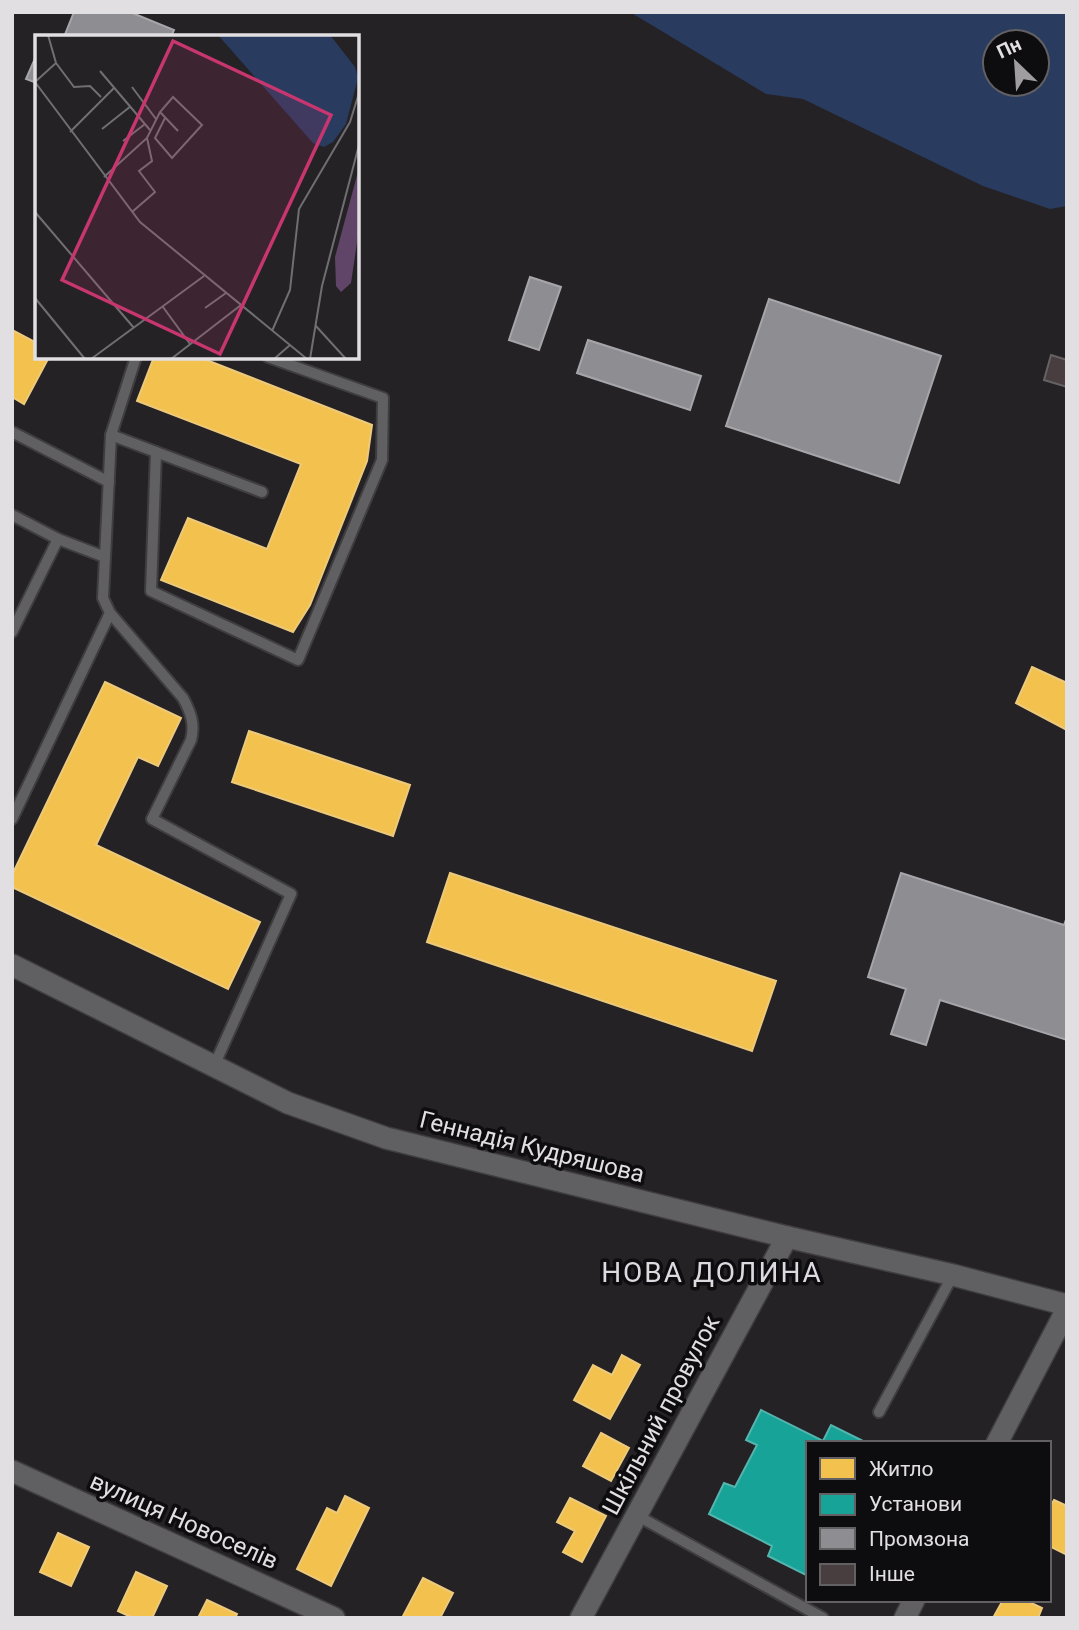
<svg xmlns="http://www.w3.org/2000/svg" width="1079" height="1630" viewBox="0 0 1079 1630" font-family="Roboto,sans-serif">
  <style>
    .water { fill: #293b5f; fill-rule: evenodd }
    .homes { fill: #f2c14e; stroke: #edca7b; stroke-width: 2 }
    .public { fill: #17a398; stroke: #54b5ae; stroke-width: 2 }
    .industry { fill: #8d8d92; stroke: #a6a6aa; stroke-width: 2 }
    .building { fill: #483d3f; stroke: #656264; stroke-width: 2 }
    .lines { fill: none; stroke-linecap: round; stroke-linejoin: round }
    .lane-casing { stroke: #3f3d40; stroke-width: 14 }
    .street-casing { stroke: #3f3d40; stroke-width: 24 }
    .lane { stroke: #606062; stroke-width: 10 }
    .street { stroke: #606062; stroke-width: 21 }
    .labels { text-anchor: middle; dominant-baseline: central; stroke-width: 7; stroke-linejoin: round; paint-order: stroke }
    .street-label { font-size: 24px; fill: #e2dfe3; stroke: #0d0c0e }
    .quarter-label { font-size: 28px; letter-spacing: 2px; fill: #ded8e0; stroke: #0d0c0e }
    .inset-road { fill: none; stroke: #716e72; stroke-width: 2 }
    .view { fill: #c7366f; fill-opacity: 0.15; stroke: #c7366f; stroke-width: 3.5 }
    .inset-edge { fill: none; stroke: #e2dfe3; stroke-width: 3.5 }
  </style>
  <rect width="100%" height="100%" fill="#252226"/>
  <path class="water" d="M630,12H1067V206L1050,209L983,186L803,99L766,94ZM995,42H1037V84H995Z"/>
  <g class="homes">
    <polygon points="12,330 37,343 37,357 49,357 24,404 12,397"/>
    <polygon points="154,357 199,357 372,425 367,461 310,605 293,632 161,580 188,518 267,549 301,464 137,401"/>
    <polygon points="1032,667 1067,683 1067,730 1016,703"/>
    <polygon points="105,682 181,718 158,766 138,757 96,845 260,922 228,989 12,887 12,875"/>
    <polygon points="249,731 410,785 393,836 232,782"/>
    <polygon points="450,873 776,981 752,1051 427,942"/>
    <polygon points="622,1355 640,1365 610,1419 574,1400 593,1365 612,1375"/>
    <polygon points="601,1433 629,1448 611,1481 583,1466"/>
    <polygon points="345,1496 369,1508 331,1586 297,1569 327,1508 337,1513"/>
    <polygon points="570,1498 606,1516 582,1562 563,1552 575,1531 557,1522"/>
    <polygon points="1054,1500 1067,1506 1067,1555 1049,1546 1049,1509"/>
    <polygon points="58,1533 89,1547 71,1586 40,1572"/>
    <polygon points="136,1572 167,1586 152,1618 133,1618 118,1611"/>
    <polygon points="423,1578 453,1593 440,1618 402,1618"/>
    <polygon points="207,1600 237,1614 235,1618 198,1618"/>
    <polygon points="1003,1600 1025,1600 1042,1608 1038,1618 993,1618"/>
  </g>
  <polygon class="public" points="761,1410 823,1441 831,1425 867,1443 808,1443 808,1576 768,1556 772,1546 709,1514 724,1483 735,1487 757,1445 746,1440"/>
  <g class="industry">
    <polygon points="74,12 130,12 174,30 171,37 64,37"/>
    <polygon points="37,54 37,83 26,79"/>
    <polygon points="530,277 561,287 539,350 509,340"/>
    <polygon points="769,299 941,356 899,483 726,426"/>
    <polygon points="588,340 701,376 690,410 577,373"/>
    <polygon points="901,873 1064,925 1067,917 1067,1040 940,1000 926,1045 891,1034 906,989 868,977"/>
  </g>
  <polygon class="building" points="1051,355 1067,360 1067,387 1044,380"/>
  <g class="lines">
    <defs>
      <g id="lane">
        <polyline points="12,432 109,482"/>
        <polyline points="111,435 262,492"/>
        <polyline points="156,452 151,591 298,660 382,460 383,398 268,357"/>
        <polyline points="12,515 58,539 105,557"/>
        <path d="M110,613L183,698C191,713 195,724 191,740L152,819L291,894L214,1066"/>
        <polyline points="12,632 58,539"/>
        <polyline points="12,819 110,613 103,598 111,435 136,357"/>
        <polyline points="879,1412 953,1275"/>
        <polyline points="636,1515 823,1618"/>
      </g>
      <g id="street">
        <polyline points="12,965 288,1103 386,1138 787,1237 953,1275 1067,1305"/>
        <polyline points="997,1443 1067,1309"/>
        <polyline points="12,1471 334,1618"/>
        <polyline points="581,1618 787,1237"/>
        <polyline points="905,1618 914,1600"/>
      </g>
    </defs>
    <use href="#lane" class="lane-casing"/>
    <use href="#street" class="street-casing"/>
    <use href="#lane" class="lane"/>
    <use href="#street" class="street"/>
  </g>
  <g class="labels">
    <g class="street-label">
      <text transform="translate(532 1147) rotate(14)">Геннадія Кудряшова</text>
      <text transform="translate(661 1415) rotate(-62)">Шкільний провулок</text>
      <text transform="translate(184 1521) rotate(24)">вулиця Новоселів</text>
    </g>
    <g class="quarter-label">
      <text x="712" y="1272">НОВА ДОЛИНА</text>
    </g>
  </g>
  <g transform="translate(35 35)">
    <rect width="324" height="324" fill="#252226"/>
    <path d="M324,133V194L316,248L306,257L301,251L300,222Z" fill="#614568"/>
    <path d="M183,0H295L320,32L323,43L311,89L298,107L289,112L278,108Z" fill="#293b5f"/>
    <path class="inset-road" d="M21,28L39,52L55,51L66,62M65,36L115,95M0,47L105,187L272,324M0,47L21,28L13,0M97,52L121,84M125,77L143,96M67,94L96,71M35,97L80,52M88,106L110,89M69,142L112,103L125,77L138,62L167,90L137,123L120,103L130,83M0,177L99,293M97,177L120,157L104,136L117,126L112,103M0,263L50,324M128,272L155,309M170,273L191,258M280,290L311,324M237,296L255,255L264,174L315,87L324,58M56,324L169,241M136,324L206,270M239,324L255,310M275,324L287,251L324,110"/>
    <path class="view" d="M138,6L296,80L185,319L27,245Z"/>
    <rect width="324" height="324" class="inset-edge"/>
  </g>
  <rect width="1079" height="1630" fill="none" stroke="#e2dfe3" stroke-width="28"/>
  <rect x="806" y="1441" width="245" height="161" fill="#0d0c0e" stroke="#626063" stroke-width="2"/>
  <rect x="820" y="1458" width="35" height="21" fill="#f2c14e" stroke="#626063" stroke-width="2"/>
  <text x="869" y="1476" font-size="21" fill="#e2dfe3">Житло</text>
  <rect x="820" y="1494" width="35" height="21" fill="#17a398" stroke="#626063" stroke-width="2"/>
  <text x="869" y="1511" font-size="21" fill="#e2dfe3">Установи</text>
  <rect x="820" y="1528" width="35" height="21" fill="#8d8d92" stroke="#626063" stroke-width="2"/>
  <text x="869" y="1546" font-size="21" fill="#e2dfe3">Промзона</text>
  <rect x="820" y="1564" width="35" height="21" fill="#483d3f" stroke="#626063" stroke-width="2"/>
  <text x="869" y="1581" font-size="21" fill="#e2dfe3">Інше</text>
  <g transform="translate(1016 63) rotate(335)"><circle r="33" fill="#0d0c0e" stroke="#626063" stroke-width="2"/>
  <path d="M0-5L12 26L0 18L-12 26Z" fill="#a09da1"/>
  <text y="-10" font-size="19" font-weight="bold" text-anchor="middle" fill="#e2dfe3">Пн</text>
  </g>
</svg>
